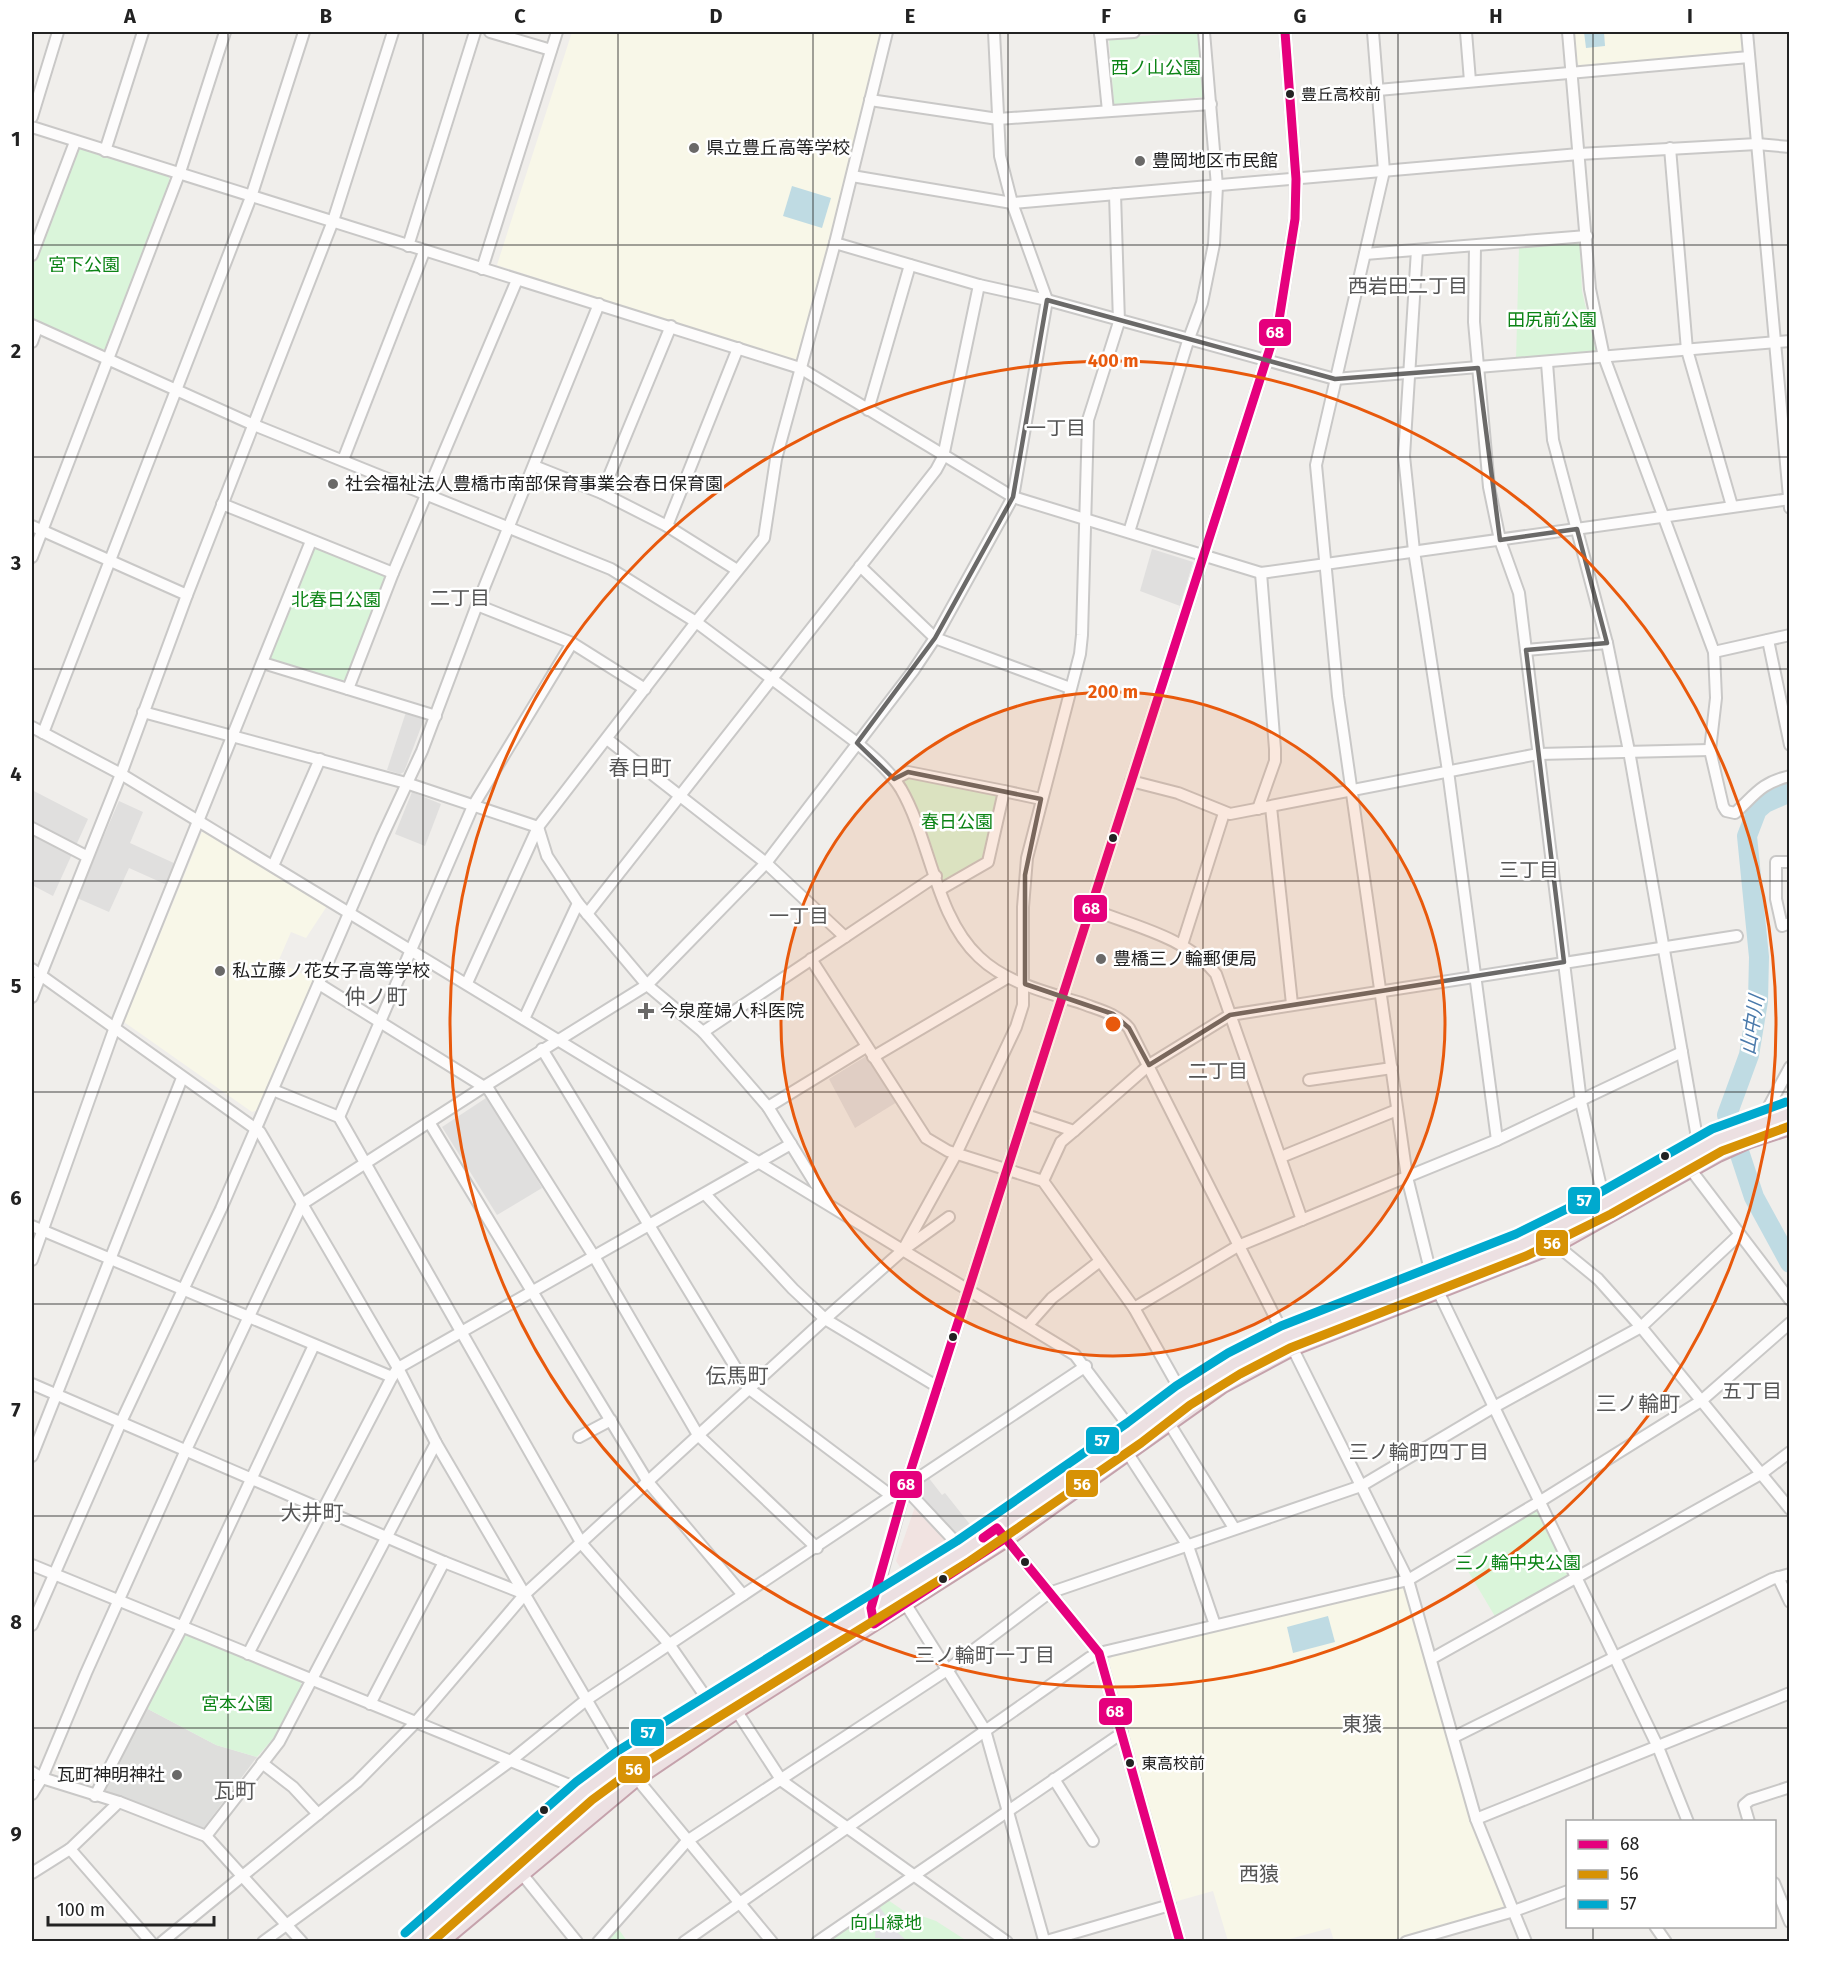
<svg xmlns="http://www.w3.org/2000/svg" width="1821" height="1973" viewBox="0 0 1821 1973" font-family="'Fira Sans','Noto Sans JP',sans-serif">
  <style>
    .commercial { fill: #f1e3e1 }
    .education { fill: #f8f7e8 }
    .religious { fill: #dededc }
    .park { fill: #daf5da }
    .parking { fill: #e0dfde }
    .plaza { fill: #e2e1e5 }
    .water { fill: #bfdbe3 }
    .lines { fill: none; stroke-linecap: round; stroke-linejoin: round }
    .river { stroke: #bfdbe3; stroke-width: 20 }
    .minor-casing { stroke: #c9c8c7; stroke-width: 14 }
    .highway-casing { stroke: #c5a2ac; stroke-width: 20 }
    .minor { stroke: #fdfcfc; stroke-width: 10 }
    .highway { stroke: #ece0e2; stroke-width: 16 }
    .bus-1-casing { stroke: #fff; stroke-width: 14 }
    .bus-2-casing { stroke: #fff; stroke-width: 14 }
    .bus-3-casing { stroke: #fff; stroke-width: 14 }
    .bus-1 { stroke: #e5007d; stroke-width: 9 }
    .bus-2 { stroke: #d79205; stroke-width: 9 }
    .bus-3 { stroke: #00a9ce; stroke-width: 9 }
    .marked { fill: none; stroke: #6a6968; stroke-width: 4.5; stroke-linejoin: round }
    .grid { fill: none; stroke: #222; stroke-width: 1.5; stroke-opacity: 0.55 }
    .ring { fill: none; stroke: #e8590c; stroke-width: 3 }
    .bus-dot { fill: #222; stroke: #fff; stroke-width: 2 }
    .poi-dot { fill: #6a6968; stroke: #fff; stroke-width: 2 }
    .labels { text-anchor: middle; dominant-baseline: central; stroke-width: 5; stroke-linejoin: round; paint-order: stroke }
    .bus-label { font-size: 16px; fill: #222; stroke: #fff; text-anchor: start }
    .park-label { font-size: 18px; fill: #0c8416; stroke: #fff }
    .poi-label { font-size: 18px; fill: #222; stroke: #fff; text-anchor: start }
    .neighbourhood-label { font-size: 20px; fill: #555; stroke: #fff }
    .water-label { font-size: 20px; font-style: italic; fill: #4a7aab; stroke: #fff }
    .quarter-label { font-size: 21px; fill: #555; stroke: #fff }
    .centre { fill: #e8590c; stroke: #fff; stroke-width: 3 }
    .ring-label { font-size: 18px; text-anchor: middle; font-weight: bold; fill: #e8590c; stroke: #fff; stroke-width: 5; stroke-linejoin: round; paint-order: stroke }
    .line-badge { stroke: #fff; stroke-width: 2 }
    .badge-label { font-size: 16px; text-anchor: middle; font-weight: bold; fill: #fff }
    .neatline { fill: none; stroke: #222; stroke-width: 2 }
    .grid-label { font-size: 20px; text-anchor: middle; font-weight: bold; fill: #222 }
  </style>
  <rect width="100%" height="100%" fill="#f0eeeb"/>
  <polygon class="commercial" points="916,1504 953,1548 905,1574 896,1561"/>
  <g class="education">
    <polygon points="572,32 883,32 799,363 497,265"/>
    <polygon points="1574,32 1741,32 1743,52 1581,68 1576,61"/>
    <polygon points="202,832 206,832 327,906 306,938 291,932 278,962 315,980 257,1110 252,1112 124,1022"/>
    <polygon points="1401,1586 1407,1592 1472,1824 1505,1909 1387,1941 1334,1941 1330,1928 1282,1941 1228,1941 1213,1891 1174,1902 1108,1661 1114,1655"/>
  </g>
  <polygon class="religious" points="146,1708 216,1745 257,1757 202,1830 102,1793"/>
  <g class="park">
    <polygon points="1198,32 1203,97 1114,105 1109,38"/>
    <polygon points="82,148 168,175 170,181 106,349 101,349 32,319 32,264 76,150"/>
    <polygon points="1576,242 1580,245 1582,291 1596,352 1516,360 1519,246"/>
    <polygon points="316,548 386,576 346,679 341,682 272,660 270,657 311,550"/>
    <polygon points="911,777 999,797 982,861 944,883 904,781"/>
    <polygon points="1533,1510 1537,1510 1569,1573 1569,1579 1496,1618 1459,1556"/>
    <polygon points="184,1634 300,1681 302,1687 277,1734 257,1757 216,1745 146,1708 181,1637"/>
    <polygon points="888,1900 914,1918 919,1915 936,1921 967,1941 828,1942"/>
    <polygon points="617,1927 627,1941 604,1942"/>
  </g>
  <g class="parking">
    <polygon points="1152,549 1193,562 1180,606 1140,591"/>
    <polygon points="406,712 422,717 423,722 404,772 400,774 387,770"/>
    <polygon points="32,790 88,819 53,896 32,885"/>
    <polygon points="412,792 441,804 425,846 395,834"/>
    <polygon points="119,801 143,812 130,843 176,864 167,885 129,868 109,912 77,898"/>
    <polygon points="868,1055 897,1102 855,1128 829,1079"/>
    <polygon points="489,1096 542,1188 497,1215 442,1127"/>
    <polygon points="928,1477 942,1495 945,1493 976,1532 962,1543 919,1494 923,1482"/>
  </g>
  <polygon class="plaza" points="879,1906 897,1932 907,1941 880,1941 880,1938 875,1938 876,1918 872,1911"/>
  <g class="water">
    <polygon points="1584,32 1604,32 1605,46 1586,48"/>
    <polygon points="792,186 831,198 822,228 783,216"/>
    <polygon points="1328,1616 1335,1642 1293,1653 1287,1627"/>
  </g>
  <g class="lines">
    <polyline class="river" points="1790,792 1765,803 1757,810 1747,836 1759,957 1758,1001 1749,1055 1727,1115 1754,1197 1790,1263"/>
    <defs>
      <g id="minor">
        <polyline points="490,32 551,50"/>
        <polyline points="1100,32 1108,111"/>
        <polyline points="1373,32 1384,171 1316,465 1338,696 1407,1177 1429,1266 1438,1291 1658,1747 1688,1822"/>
        <polyline points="1466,32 1470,81"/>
        <path d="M1568,32L1590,289L1604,357L1714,652L1716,698L1710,750L1723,806L1726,811L1735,813C1755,795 1760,783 1790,776"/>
        <polyline points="1747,32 1790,508"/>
        <polyline points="1100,34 1134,32"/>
        <polyline points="1378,90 1749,57"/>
        <polyline points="870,100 998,119 1211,104"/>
        <polyline points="32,117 58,32"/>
        <polyline points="32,127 800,368 1013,497 1261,573 1790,499"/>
        <polyline points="1670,148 1687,350 1732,506"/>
        <polyline points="105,151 143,32"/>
        <polyline points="852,176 1012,203 1579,154 1757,144 1790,147"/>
        <polyline points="835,243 979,285 1047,300 1335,379 1790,341"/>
        <polyline points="408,246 475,32"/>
        <polyline points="1475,246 1474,322 1489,487 1500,540 1519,593 1581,1102 1605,1204"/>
        <polyline points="1417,250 1404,456 1414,551 1448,771 1497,1140"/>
        <polyline points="1365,254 1587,236"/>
        <polyline points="32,255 75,142"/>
        <polyline points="482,269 557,32"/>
        <path d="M32,325L254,425L611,569L696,622L857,743C873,757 890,771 901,789C931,841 935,916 979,957C1006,983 1046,992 1081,1003C1099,1010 1116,1013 1129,1028L1285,1337"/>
        <polyline points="32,342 37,328"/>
        <polyline points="1547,363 1553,440 1607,643 1629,751 1696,1132 1695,1151"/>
        <polyline points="868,410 910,265"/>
        <polyline points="343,460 424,252"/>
        <polyline points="534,466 602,493 667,526 737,570"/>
        <polyline points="602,493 671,326"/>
        <polyline points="222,504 393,573"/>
        <polyline points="32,526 187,595"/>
        <polyline points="667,526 738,348"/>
        <polyline points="1129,532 1188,341 1202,303 1214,244 1217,186 1204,32"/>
        <polyline points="32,557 181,169 225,32"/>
        <polyline points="860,566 935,638 1070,688"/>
        <polyline points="477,605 572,643 645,689"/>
        <polyline points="1768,640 1790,745"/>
        <polyline points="1526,650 1607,643"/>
        <polyline points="1714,652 1790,635"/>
        <polyline points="263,663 436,716"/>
        <polyline points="348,689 393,573 517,280"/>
        <polyline points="143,712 406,783 538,827 547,856 578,903 647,985 703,1032 768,1107 826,1201"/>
        <polyline points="32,727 121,774 1075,1355 1137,1437"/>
        <polyline points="43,733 251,197 304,32"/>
        <polyline points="607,739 766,863 845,937"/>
        <polyline points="894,779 908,772 1004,791 988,862 941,889"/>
        <polyline points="1131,781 1178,793 1230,814 1538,754 1710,750"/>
        <polyline points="1004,791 1041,799"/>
        <polyline points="1271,807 1292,1004"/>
        <polyline points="1258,809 1275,761 1275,749 1261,573"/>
        <polyline points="32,828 86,856"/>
        <polyline points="1790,862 1776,862 1776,899 1782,926 1790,923"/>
        <polyline points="273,866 320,759"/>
        <path d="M1091,909C1133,926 1187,937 1216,974L1302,1220"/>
        <polyline points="587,914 936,470 943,457 979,285"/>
        <polyline points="1182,945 1224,813"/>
        <polyline points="811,959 926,1138 948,1151 1043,1181 1134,1308 1183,1395"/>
        <polyline points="32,969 260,1132 398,1368 436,1443 623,1762 772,1942"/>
        <polyline points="467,983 538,827 696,622 764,538 776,459 835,243 887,32"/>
        <polyline points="319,984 489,1090 595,1258 698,1435 817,1548"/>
        <polyline points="32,997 121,774 187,595 333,221 393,32"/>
        <polyline points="524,1019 578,903"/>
        <polyline points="703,1032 936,876"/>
        <polyline points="542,1049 748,1388 893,1497"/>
        <polyline points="873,1057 1007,978"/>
        <polyline points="1309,1080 1392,1068"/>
        <polyline points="273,1090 339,1117 582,1544 669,1644 712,1706"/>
        <polyline points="768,1107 866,1047"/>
        <polyline points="1026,1115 1074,1131 1149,1065 1230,1015 1737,936"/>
        <polyline points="339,1117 473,806 572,643"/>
        <polyline points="429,1122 648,1482 743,1595"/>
        <polyline points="1762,1125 1761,1121 1790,1067"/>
        <polyline points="1281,1157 1397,1110"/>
        <polyline points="1691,1170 1790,1300"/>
        <polyline points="1043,1181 1061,1142 1074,1131"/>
        <polyline points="705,1194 793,1289 825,1319 938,1387"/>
        <polyline points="32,1226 392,1377 398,1368 791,1144"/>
        <polyline points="1555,1244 1598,1279 1641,1327 1790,1509"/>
        <polyline points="903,1250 956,1154 1016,1027 1023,1005 1023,907 1027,858 1080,654 1082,635 1088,420 1119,322 1115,194"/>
        <polyline points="32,1260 115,1027 311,541"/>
        <polyline points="1134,1308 1238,1246 1497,1140 1682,1052"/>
        <polyline points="1028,1325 1052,1298 1100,1261"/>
        <polyline points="1292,1347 1408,1580 1476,1819 1526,1942"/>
        <polyline points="32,1384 444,1562 525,1594"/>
        <polyline points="1169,1423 1234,1528"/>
        <polyline points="579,1437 611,1420"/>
        <polyline points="1127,1452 1188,1546 1215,1625"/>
        <polyline points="32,1456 182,1078"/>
        <polyline points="905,1488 964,1551"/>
        <polyline points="1002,1534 1099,1653 1180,1942"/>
        <polyline points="32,1565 584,1791"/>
        <polyline points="1778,1577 1790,1602"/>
        <polyline points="905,1603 985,1730 1044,1940"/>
        <polyline points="872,1610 905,1488 1279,320 1295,219 1296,179 1285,32"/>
        <polyline points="32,1625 121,1422 221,1209 382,837 422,751 477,605 599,304"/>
        <polyline points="248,1654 392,1377"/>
        <polyline points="1431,1659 1761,1474 1790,1452"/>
        <polyline points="370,1704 444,1562"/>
        <polyline points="736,1710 782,1781 1007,1942"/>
        <polyline points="1454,1737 1772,1579 1790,1574"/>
        <polyline points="262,1763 293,1787 318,1814"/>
        <polyline points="32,1772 42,1778 119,1802 206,1836 302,1942"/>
        <polyline points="1054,1779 1093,1841"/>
        <polyline points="32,1794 42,1778 86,1673 186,1450 302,1204 485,1086 647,985 766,863 913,671 935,638 1002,517 1013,497 1047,300 1012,203 1000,156 994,32"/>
        <polyline points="95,1796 182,1627 314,1345"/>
        <polyline points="1476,1819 1790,1693"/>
        <polyline points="1749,1822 1744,1805 1750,1800 1790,1787"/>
        <polyline points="206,1836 279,1742 436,1443"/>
        <polyline points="70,1849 151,1942"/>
        <polyline points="32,1873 70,1849 119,1802"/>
        <polyline points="522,1874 577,1942"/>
        <polyline points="1774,1883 1790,1922"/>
        <polyline points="1655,1926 1666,1942"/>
        <polyline points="162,1942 357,1782 415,1723 525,1594 825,1319 903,1250 949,1217"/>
        <polyline points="263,1942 509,1762 586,1700 1086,1366"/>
        <polyline points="598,1942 687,1841 947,1670 1049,1593 1361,1486 1494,1407 1641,1327 1739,1235"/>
        <polyline points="684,1942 1089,1658 1099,1653 1408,1580 1539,1502 1701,1401 1790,1323"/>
        <polyline points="817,1942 1122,1733"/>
        <polyline points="1043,1942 1170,1905"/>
        <polyline points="1406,1942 1514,1911 1568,1891"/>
      </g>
      <g id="highway">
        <polyline points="413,1942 584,1791 623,1762 964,1551 1134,1433 1183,1395 1234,1364 1285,1337 1521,1245 1605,1204 1717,1140 1741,1129 1790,1113"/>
        <polyline points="439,1942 634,1779 736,1710 1006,1538 1221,1385 1292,1347 1555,1244 1718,1153 1747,1140 1790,1126"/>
      </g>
    </defs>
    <use href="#minor" class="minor-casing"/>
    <use href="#highway" class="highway-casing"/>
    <use href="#minor" class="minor"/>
    <use href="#highway" class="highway"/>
    <defs>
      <g id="bus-1">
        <polyline points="983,1538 997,1528 1099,1653 1180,1942"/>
        <polyline points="1006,1538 874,1624 871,1608 905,1488 1279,320 1295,219 1296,179 1285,32"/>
      </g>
      <polyline id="bus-2" points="432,1942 592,1800 630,1772 970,1561 1141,1443 1190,1405 1240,1374 1290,1348 1526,1256 1611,1214 1722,1151 1790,1126"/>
      <polyline id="bus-3" points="405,1933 576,1782 616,1752 957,1541 1127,1423 1176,1386 1228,1353 1281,1326 1516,1234 1599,1193 1712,1129 1786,1102"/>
    </defs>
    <use href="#bus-1" class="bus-1-casing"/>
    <use href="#bus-2" class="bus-2-casing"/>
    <use href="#bus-3" class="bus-3-casing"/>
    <use href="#bus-1" class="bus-1"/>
    <use href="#bus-2" class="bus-2"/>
    <use href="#bus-3" class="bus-3"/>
  </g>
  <path class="marked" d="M1047,300L1335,379L1478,368L1500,540L1577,529L1607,643L1526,650L1564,962L1230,1015L1149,1065L1129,1028L1113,1014L1025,984V875L1041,799L908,772L894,779L857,743L935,638L1013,497Z"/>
  <path class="grid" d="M228,32V1942M423,32V1942M618,32V1942M813,32V1942M1008,32V1942M1203,32V1942M1398,32V1942M1593,32V1822M32,245H1790M32,457H1790M32,669H1790M32,881H1790M32,1092H1790M32,1304H1790M32,1516H1790M32,1728H1790M1593,1926V1942"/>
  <circle cx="1113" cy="1024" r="332" fill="#e8590c" fill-opacity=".12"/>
  <g class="ring">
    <circle cx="1113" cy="1024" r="332"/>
    <circle cx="1113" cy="1024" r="663"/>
  </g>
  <g class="bus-dot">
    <circle cx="1290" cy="94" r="5"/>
    <circle cx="1113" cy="838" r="5"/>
    <circle cx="1665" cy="1156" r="5"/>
    <circle cx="953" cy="1337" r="5"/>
    <circle cx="1025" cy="1562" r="5"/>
    <circle cx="943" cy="1579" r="5"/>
    <circle cx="1130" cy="1763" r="5"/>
    <circle cx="544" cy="1810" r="5"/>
  </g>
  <g class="poi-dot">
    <circle cx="694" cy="148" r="6"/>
    <circle cx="1140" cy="161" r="6"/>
    <circle cx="333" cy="484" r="6"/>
    <circle cx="1101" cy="959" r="6"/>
    <circle cx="220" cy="971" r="6"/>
    <path d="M643 1002h6v6h6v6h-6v6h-6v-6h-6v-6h6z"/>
    <circle cx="177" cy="1775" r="6"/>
  </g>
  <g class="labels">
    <g class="bus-label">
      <text x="1301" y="94">豊丘高校前</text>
      <text x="1141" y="1763">東高校前</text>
    </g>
    <g class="park-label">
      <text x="1156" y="68">西ノ山公園</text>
      <text x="84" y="265">宮下公園</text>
      <text x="1552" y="320">田尻前公園</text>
      <text x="336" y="600">北春日公園</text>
      <text x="957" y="822">春日公園</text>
      <text x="1518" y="1563">三ノ輪中央公園</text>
      <text x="237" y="1704">宮本公園</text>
      <text x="886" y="1923">向山緑地</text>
    </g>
    <g class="poi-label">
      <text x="706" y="148">県立豊丘高等学校</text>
      <text x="1152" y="161">豊岡地区市民館</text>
      <text x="345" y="484">社会福祉法人豊橋市南部保育事業会春日保育園</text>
      <text x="1113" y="959">豊橋三ノ輪郵便局</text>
      <text x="232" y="971">私立藤ノ花女子高等学校</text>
      <text x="660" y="1011">今泉産婦人科医院</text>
      <text x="165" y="1775" text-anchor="end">瓦町神明神社</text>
    </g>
    <g class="neighbourhood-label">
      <text x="1408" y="286">西岩田二丁目</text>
      <text x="1056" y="428">一丁目</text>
      <text x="460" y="598">二丁目</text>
      <text x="1529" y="870">三丁目</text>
      <text x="799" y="916">一丁目</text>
      <text x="1218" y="1071">二丁目</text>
      <text x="1752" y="1391">五丁目</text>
      <text x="1419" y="1452">三ノ輪町四丁目</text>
      <text x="985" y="1655">三ノ輪町一丁目</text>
      <text x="1362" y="1724">東猿</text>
      <text x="1259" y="1874">西猿</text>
    </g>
    <g class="water-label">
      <text transform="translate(1752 1025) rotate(-81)">山中川</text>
    </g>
    <g class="quarter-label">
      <text x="640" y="768">春日町</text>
      <text x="376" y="997">仲ノ町</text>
      <text x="737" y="1376">伝馬町</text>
      <text x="1638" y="1404">三ノ輪町</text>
      <text x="312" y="1513">大井町</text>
      <text x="235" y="1791">瓦町</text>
    </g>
  </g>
  <circle cx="1113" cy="1024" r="9" class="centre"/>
  <g class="ring-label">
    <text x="1113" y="367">400 m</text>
    <text x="1113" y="698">200 m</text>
  </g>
  <g class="line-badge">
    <rect x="1258" y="318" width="34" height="29" rx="6" fill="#e5007d"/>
    <rect x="1073" y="894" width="35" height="29" rx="6" fill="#e5007d"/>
    <rect x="1567" y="1186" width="34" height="29" rx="6" fill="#00a9ce"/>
    <rect x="1535" y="1229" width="34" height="28" rx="6" fill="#d79205"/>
    <rect x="1085" y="1426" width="35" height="29" rx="6" fill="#00a9ce"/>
    <rect x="1065" y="1469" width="34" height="29" rx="6" fill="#d79205"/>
    <rect x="889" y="1470" width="34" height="29" rx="6" fill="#e5007d"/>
    <rect x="1098" y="1697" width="35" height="29" rx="6" fill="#e5007d"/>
    <rect x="630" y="1718" width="35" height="29" rx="6" fill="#00a9ce"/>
    <rect x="617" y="1755" width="34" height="29" rx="6" fill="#d79205"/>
  </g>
  <g class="badge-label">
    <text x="1275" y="338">68</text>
    <text x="1091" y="914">68</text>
    <text x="1584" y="1206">57</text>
    <text x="1552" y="1249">56</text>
    <text x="1102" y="1446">57</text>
    <text x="1082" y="1490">56</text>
    <text x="906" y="1490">68</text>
    <text x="1115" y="1717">68</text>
    <text x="648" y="1738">57</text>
    <text x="634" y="1775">56</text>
  </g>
  <rect width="1821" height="1973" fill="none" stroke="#ffffff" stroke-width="66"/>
  <rect x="1566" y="1820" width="210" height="108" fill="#ffffff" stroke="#a7a7a7" stroke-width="1.5"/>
  <rect x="1578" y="1840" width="30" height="9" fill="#e5007d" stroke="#a7a7a7" stroke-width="1.5"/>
  <text x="1620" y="1850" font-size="18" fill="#222222">68</text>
  <rect x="1578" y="1870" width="30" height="9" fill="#d79205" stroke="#a7a7a7" stroke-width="1.5"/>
  <text x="1620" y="1880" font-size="18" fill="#222222">56</text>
  <rect x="1578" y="1900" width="30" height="9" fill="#00a9ce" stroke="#a7a7a7" stroke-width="1.5"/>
  <text x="1620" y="1910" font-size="18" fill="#222222">57</text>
  <path d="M48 1916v9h166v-9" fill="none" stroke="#222222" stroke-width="3"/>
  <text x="57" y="1916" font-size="18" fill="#222222" stroke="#ffffff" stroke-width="4.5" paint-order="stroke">100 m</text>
  <rect x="33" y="33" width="1755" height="1907" class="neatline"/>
  <g class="grid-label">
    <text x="130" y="23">A</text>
    <text x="326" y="23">B</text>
    <text x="520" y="23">C</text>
    <text x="716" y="23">D</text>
    <text x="910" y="23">E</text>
    <text x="1106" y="23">F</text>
    <text x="1300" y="23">G</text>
    <text x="1496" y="23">H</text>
    <text x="1690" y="23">I</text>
    <text x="16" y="146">1</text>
    <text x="16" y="358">2</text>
    <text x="16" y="570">3</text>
    <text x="16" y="781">4</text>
    <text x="16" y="993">5</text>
    <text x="16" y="1205">6</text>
    <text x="16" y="1417">7</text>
    <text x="16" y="1629">8</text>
    <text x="16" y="1841">9</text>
  </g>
</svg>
